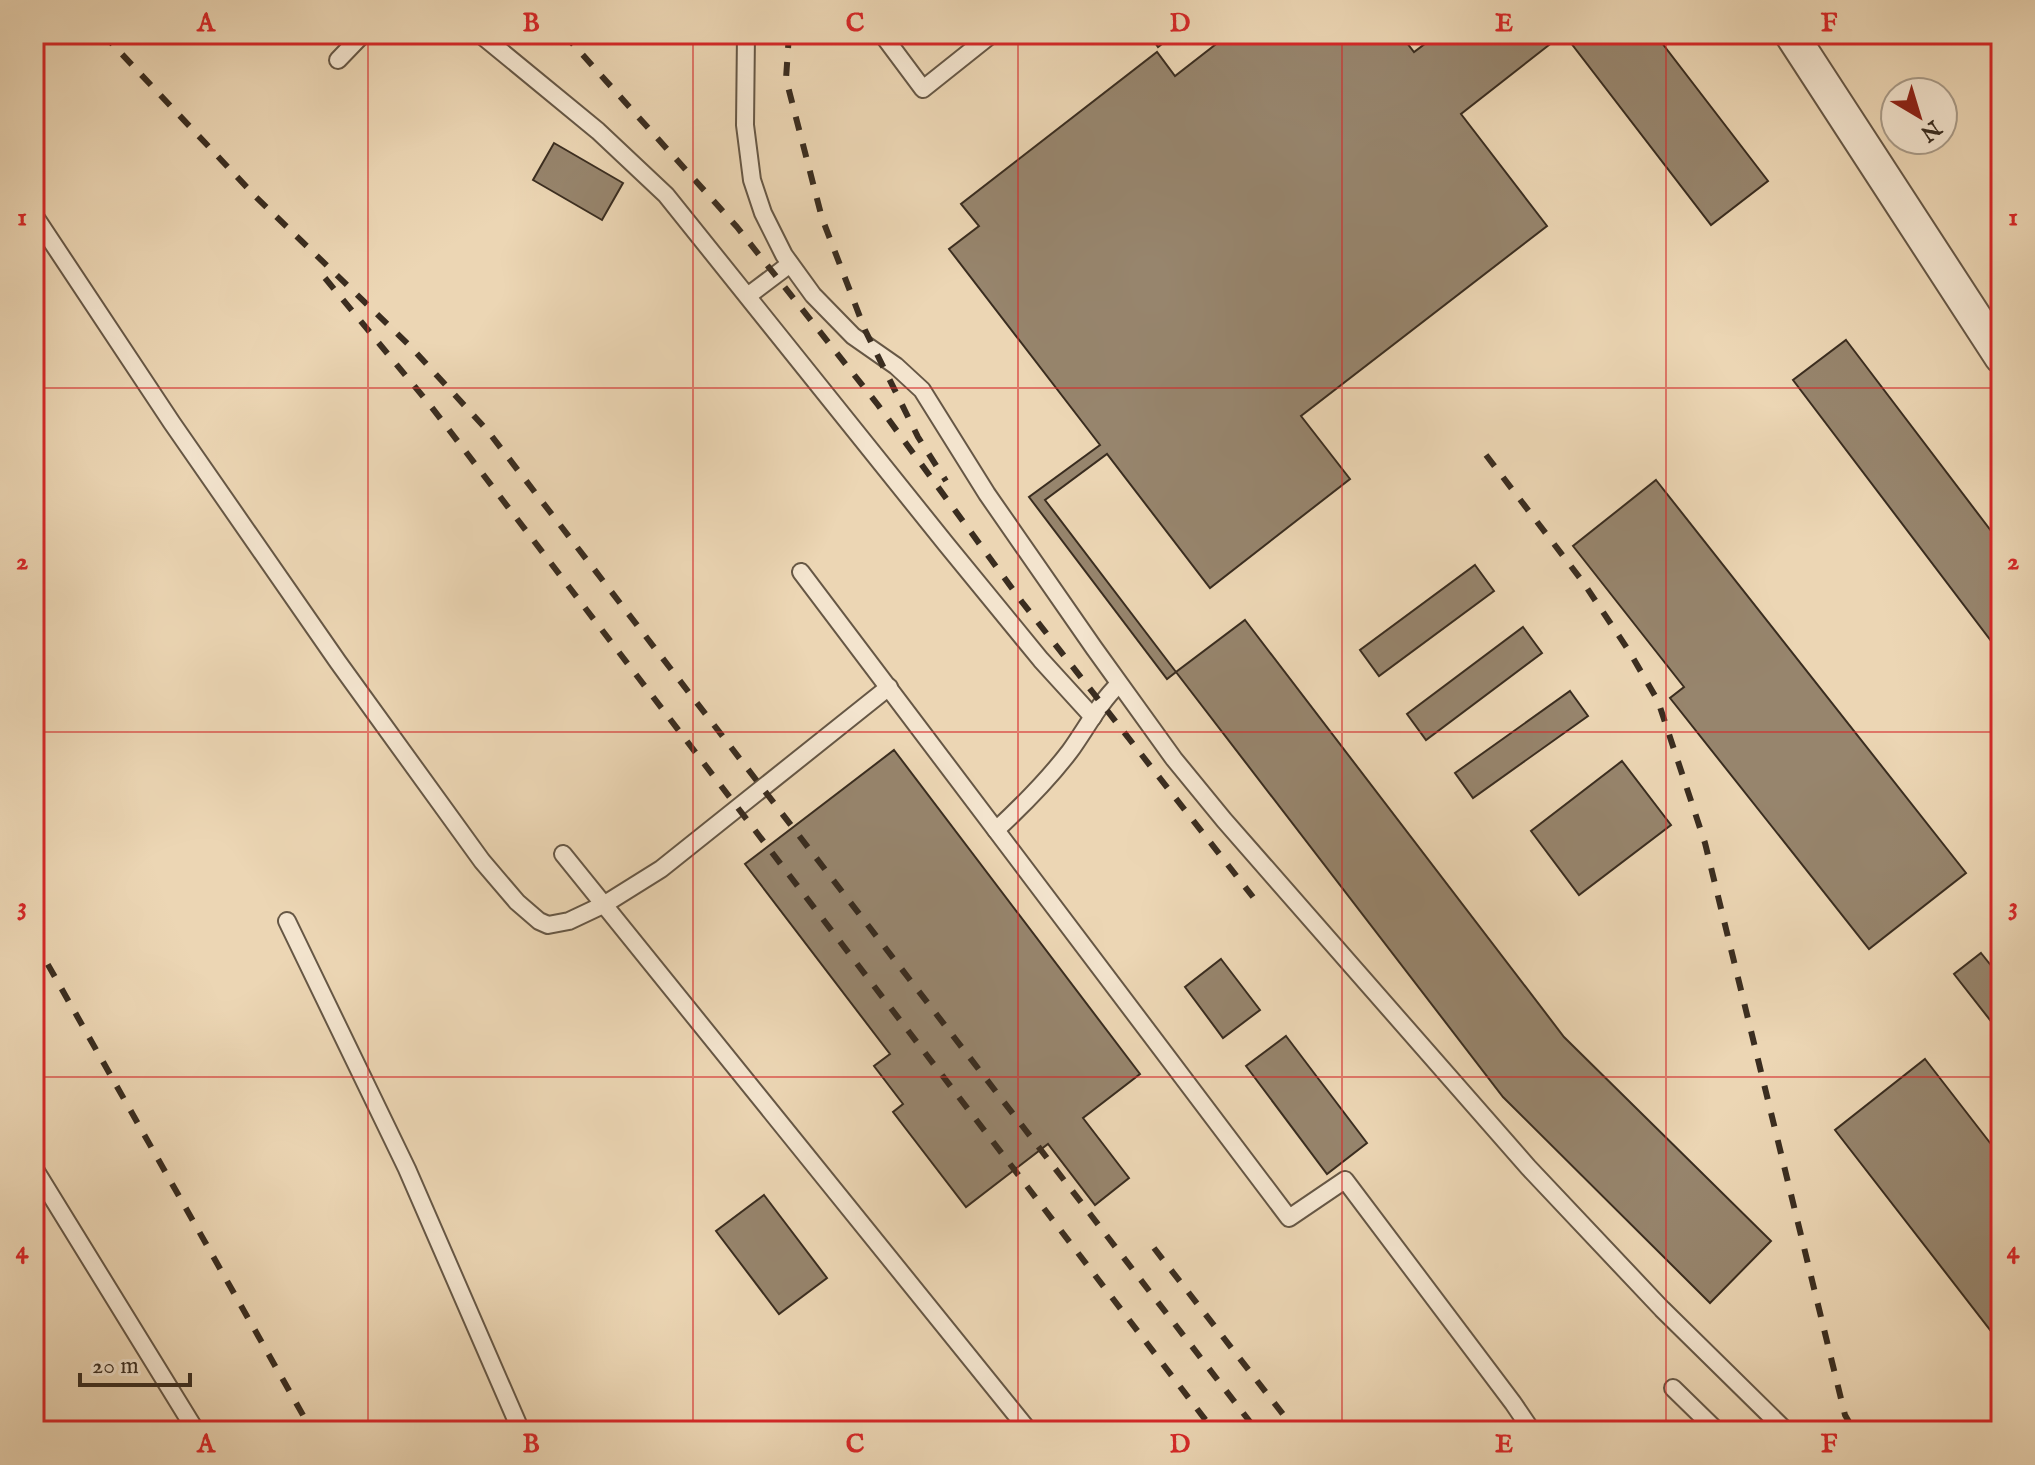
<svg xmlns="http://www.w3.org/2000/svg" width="2035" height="1465" viewBox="0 0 2035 1465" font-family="'IM FELL English',serif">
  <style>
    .building { fill: #97856d; stroke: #3a2d20; stroke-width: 2 }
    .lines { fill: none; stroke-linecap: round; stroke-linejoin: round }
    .service-casing { stroke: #665745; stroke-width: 20 }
    .minor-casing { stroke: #665745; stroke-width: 36 }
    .service { stroke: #f3e4ce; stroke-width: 16 }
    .minor { stroke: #f3e4ce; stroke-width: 32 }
    .rail { stroke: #3a2d20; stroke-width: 6; stroke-dasharray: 14 14; stroke-linecap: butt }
    .grid { fill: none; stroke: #d62828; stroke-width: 2; stroke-opacity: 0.55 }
    .neatline { fill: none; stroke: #d62828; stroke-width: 3 }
    .grid-label { font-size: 26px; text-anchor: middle; font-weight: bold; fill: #d62828 }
  </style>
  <rect width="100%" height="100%" fill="#ecd6b4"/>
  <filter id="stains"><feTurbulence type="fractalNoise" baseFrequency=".0025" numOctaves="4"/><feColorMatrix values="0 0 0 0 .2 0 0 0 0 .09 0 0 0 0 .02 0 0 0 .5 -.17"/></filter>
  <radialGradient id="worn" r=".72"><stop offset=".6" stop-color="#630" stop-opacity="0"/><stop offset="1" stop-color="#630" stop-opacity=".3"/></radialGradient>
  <g class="building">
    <polygon points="1149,34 1175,34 1158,47"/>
    <polygon points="1229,34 1400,34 1414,52 1438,34 1563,34 1461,114 1547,226 1301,416 1350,479 1210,588 1107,454 1045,500 1176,672 1167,679 1029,497 1100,445 949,249 979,226 961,204 1157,52 1175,76"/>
    <polygon points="1564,34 1655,34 1768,181 1711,225"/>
    <polygon points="554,143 623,183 602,220 533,180"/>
    <polygon points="1846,340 2001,544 2001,654 1793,380"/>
    <polygon points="1656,480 1966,873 1869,949 1670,698 1684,687 1573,546"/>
    <polygon points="1475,565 1494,591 1379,676 1360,650"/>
    <polygon points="1245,620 1564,1037 1771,1241 1710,1303 1503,1097 1176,672"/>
    <polygon points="1523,627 1542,653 1426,740 1407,714"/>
    <polygon points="1570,691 1588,716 1473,798 1455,773"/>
    <polygon points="894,750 1140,1074 1083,1118 1129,1178 1095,1205 1048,1144 966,1207 893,1112 903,1104 874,1066 890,1054 745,864"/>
    <polygon points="1622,761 1671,825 1579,895 1531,831"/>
    <polygon points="1981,953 2001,978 2001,1034 1954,974"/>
    <polygon points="1221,959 1260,1010 1223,1038 1185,987"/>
    <polygon points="1286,1036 1367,1143 1327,1174 1246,1066"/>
    <polygon points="1925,1059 2001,1157 2001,1344 1835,1130"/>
    <polygon points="764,1195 827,1278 779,1314 716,1231"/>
  </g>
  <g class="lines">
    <defs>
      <g id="service">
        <polyline points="480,34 598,131 666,195 946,544 1041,660 1093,717"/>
        <polyline points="746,34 745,125 752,180 763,213 784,255 813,295 853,336 896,366 922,390 987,494 1094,648 1174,759 1224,820 1528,1167 1662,1309 1786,1431"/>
        <polyline points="882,34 923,89 992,34"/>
        <polyline points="338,60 363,34"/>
        <polyline points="34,215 172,423 338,662 482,861 517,902 539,921 548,925 569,921 605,904 661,869 889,687"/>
        <polyline points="749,295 790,264"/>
        <polyline points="801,572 1289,1218 1345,1180 1513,1403 1532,1431"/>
        <path d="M996,830C1023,805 1048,780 1070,751C1086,729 1099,703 1119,684"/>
        <polyline points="563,854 1029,1431"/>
        <polyline points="287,921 407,1169 521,1431"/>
        <polyline points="34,1168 196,1431"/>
        <polyline points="1673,1388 1717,1431"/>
      </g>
      <polyline id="minor" points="1791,34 2001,357"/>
    </defs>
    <use href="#service" class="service-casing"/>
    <use href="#minor" class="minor-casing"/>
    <use href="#service" class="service"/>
    <use href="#minor" class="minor"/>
    <g class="rail">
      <polyline points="103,34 256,197 409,345 487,430 1257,1431"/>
      <polyline points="564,34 737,227 878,405 1022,602 1253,897"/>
      <polyline points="789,34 786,79 822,218 865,330 918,437 946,481"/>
      <polyline points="325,278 430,405 1214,1431"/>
      <polyline points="1486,455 1583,582 1629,651 1658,701 1705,843 1845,1415 1854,1431"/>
      <polyline points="34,940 312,1431"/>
      <polyline points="1154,1248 1296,1431"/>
    </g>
  </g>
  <path class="grid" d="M368,34V1431M693,34V1431M1018,34V1431M1342,34V1431M1666,34V1431M34,388H2001M34,732H2001M34,1077H2001"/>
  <rect width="2035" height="1465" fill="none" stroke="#ecd6b4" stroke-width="88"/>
  <g transform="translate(1919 116) rotate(142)"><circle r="38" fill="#f3e4ce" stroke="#a99b88" stroke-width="2"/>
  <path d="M0-6L14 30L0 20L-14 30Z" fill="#8f2418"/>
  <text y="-12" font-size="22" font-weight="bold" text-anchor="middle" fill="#3a2d20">N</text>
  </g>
  <path d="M80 1373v12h110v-12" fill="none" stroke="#3a2d20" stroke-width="4"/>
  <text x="92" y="1373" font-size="24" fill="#3a2d20" stroke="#f3e4ce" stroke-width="6" paint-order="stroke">20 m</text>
  <rect x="44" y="44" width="1947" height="1377" class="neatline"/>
  <g class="grid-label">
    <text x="206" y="31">A</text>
    <text x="531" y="31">B</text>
    <text x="855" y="31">C</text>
    <text x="1180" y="31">D</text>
    <text x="1504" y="31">E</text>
    <text x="1829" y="31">F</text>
    <text x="22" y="225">1</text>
    <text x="2013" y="225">1</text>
    <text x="22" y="569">2</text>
    <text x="2013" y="569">2</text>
    <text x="22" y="914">3</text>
    <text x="2013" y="914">3</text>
    <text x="22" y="1258">4</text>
    <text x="2013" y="1258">4</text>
    <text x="206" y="1452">A</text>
    <text x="531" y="1452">B</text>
    <text x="855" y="1452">C</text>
    <text x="1180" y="1452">D</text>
    <text x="1504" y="1452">E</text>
    <text x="1829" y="1452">F</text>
  </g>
  <rect width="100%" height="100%" filter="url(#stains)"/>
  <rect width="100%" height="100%" fill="url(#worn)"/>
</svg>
